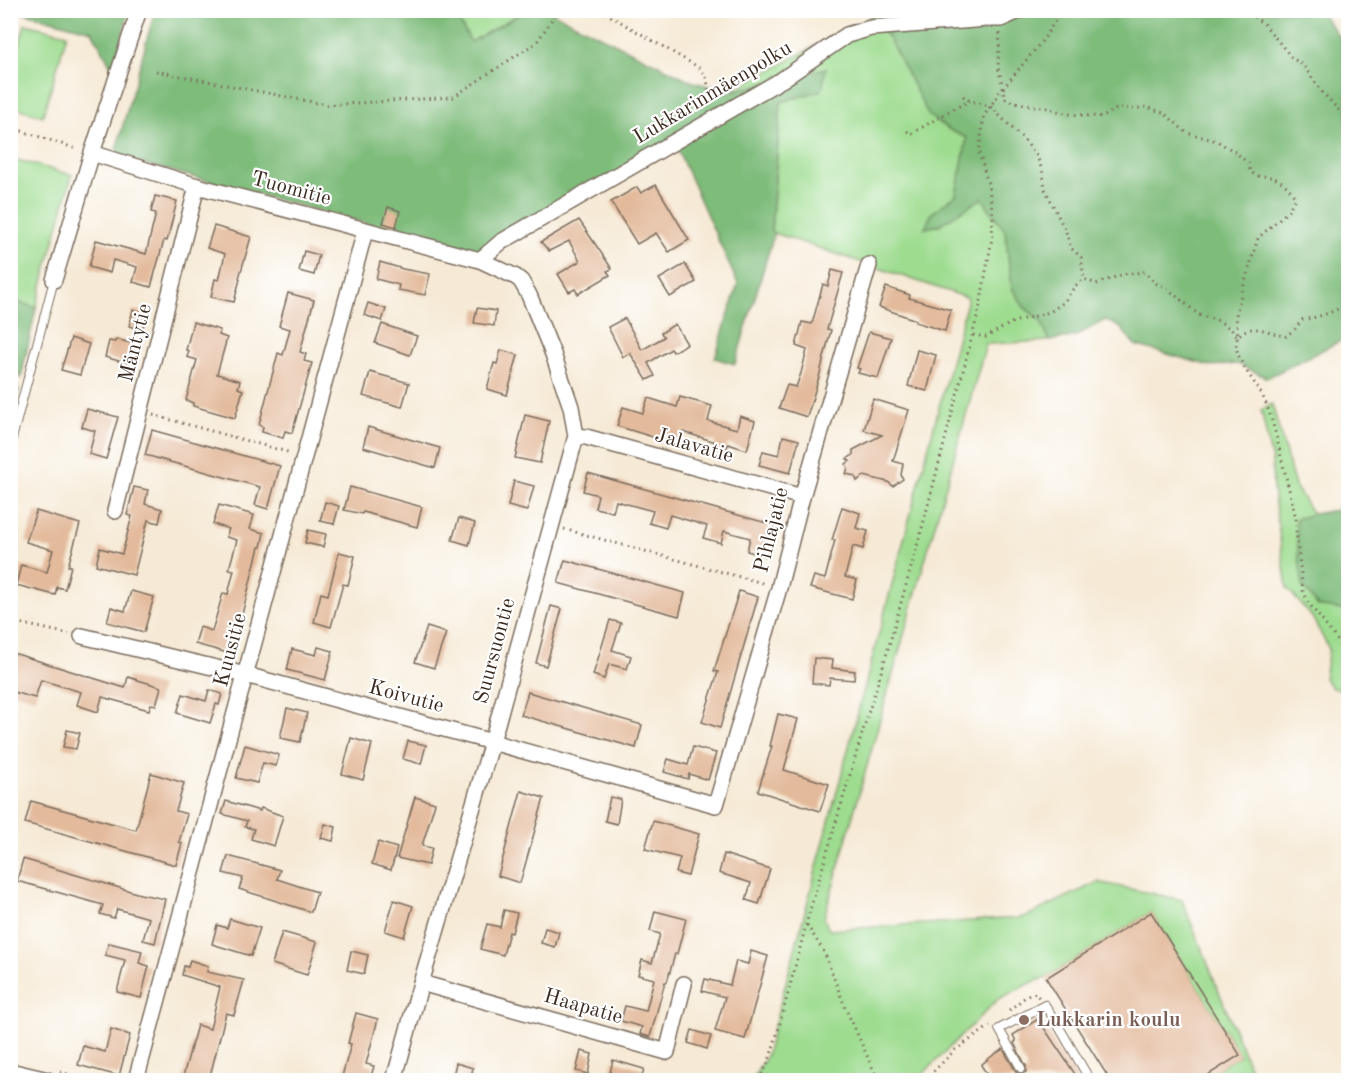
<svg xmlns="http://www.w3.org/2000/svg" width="1359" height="1091" viewBox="0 0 1359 1091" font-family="'Old Standard TT',serif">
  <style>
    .green { fill: #9edc90; stroke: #6c8357; stroke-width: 1.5 }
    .forest { fill: #7ebc7a; stroke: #5c734c; stroke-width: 1.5 }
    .building { fill: #e3ba9b }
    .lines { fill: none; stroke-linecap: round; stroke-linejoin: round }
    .service-casing { stroke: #7c6d5e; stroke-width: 10 }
    .minor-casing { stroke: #7c6d5e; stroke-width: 18 }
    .path { stroke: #7c6d5e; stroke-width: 3; stroke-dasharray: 1.5 4.5; stroke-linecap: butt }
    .service { stroke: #fff; stroke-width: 8 }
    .minor { stroke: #fff; stroke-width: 15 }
    .rail-casing { stroke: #3b2a1e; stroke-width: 7 }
    .rail { stroke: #fff; stroke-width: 4.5; stroke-dasharray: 14; stroke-linecap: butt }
    .education-dot { fill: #8d6e63; stroke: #fff; stroke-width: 2 }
    .labels { text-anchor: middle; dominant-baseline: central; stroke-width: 4.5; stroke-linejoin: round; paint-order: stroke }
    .street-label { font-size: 21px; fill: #3b2a1e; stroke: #fff }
    .education-label { font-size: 21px; font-weight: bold; fill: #785e54; stroke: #fff; text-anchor: start }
  </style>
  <rect width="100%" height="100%" fill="#fff"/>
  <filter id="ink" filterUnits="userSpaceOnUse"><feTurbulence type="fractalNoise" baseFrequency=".0167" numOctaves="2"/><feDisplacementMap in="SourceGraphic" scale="12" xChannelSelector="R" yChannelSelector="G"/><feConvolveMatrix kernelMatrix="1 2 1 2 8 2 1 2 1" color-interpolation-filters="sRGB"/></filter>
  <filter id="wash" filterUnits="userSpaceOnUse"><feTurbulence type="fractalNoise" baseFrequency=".008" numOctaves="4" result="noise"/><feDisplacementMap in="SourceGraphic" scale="24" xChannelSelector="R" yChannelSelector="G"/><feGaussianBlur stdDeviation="1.35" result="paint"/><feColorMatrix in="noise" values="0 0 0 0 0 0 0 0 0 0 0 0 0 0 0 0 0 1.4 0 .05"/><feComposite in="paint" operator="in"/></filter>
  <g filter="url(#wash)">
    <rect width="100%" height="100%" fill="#f6ead6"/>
    <g class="green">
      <polygon points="453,11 523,11 522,12 471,42"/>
      <polygon points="870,17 888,37 930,116 950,130 967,138 956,195 932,213 926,228 939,225 982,198 1005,231 1012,288 1024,307 1041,321 1049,341 986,344 824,918 829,930 1018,918 1027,916 1098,882 1182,900 1251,1071 1232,1080 1200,1080 1240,1055 1151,912 1046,978 1035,981 998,999 917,1080 752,1080 765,1059 798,938 968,298 771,232 781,102 821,90 729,92"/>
      <polygon points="25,24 67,34 43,116 11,106 11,76"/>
      <polygon points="10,158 72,175 36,308 11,300"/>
      <polygon points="1272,404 1295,486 1313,514 1296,519 1318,606 1348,611 1348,690 1332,688 1324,678 1329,649 1312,617 1287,588 1273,490 1272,461 1261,410"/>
    </g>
    <g class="forest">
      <polygon points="875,10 1320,11 1348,49 1348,337 1267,378 1238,364 1210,366 1135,345 1120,327 1105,320 1076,336 1049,341 1041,321 1024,307 1012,288 1005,231 982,198 939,225 925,228 932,213 956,195 967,138 950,130 929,116 888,37 870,17"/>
      <polygon points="11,11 129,11 113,70 92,31 18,11 11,20"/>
      <polygon points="155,11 453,11 471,42 522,13 523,11 551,11 553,13 691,81 729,92 826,68 822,90 781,102 771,231 774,234 735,364 715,358 738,284 674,142 484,255 130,160 116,150"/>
      <polygon points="11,300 36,308 21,378 11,365"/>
      <polygon points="11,380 19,390 11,422"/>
      <polygon points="1336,510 1347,529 1348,544 1348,611 1318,606 1303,587 1298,551 1296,519 1313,514"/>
    </g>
    <g id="blocks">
      <g class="building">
        <polygon points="656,185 689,240 669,252 656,233 637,244 611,202 637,187 641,193"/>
        <polygon points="155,196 177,201 167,241 164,240 151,287 133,282 137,267 113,260 110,273 89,267 96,240 146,254 156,213 151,212"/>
        <polygon points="388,207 400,211 396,227 383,223"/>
        <polygon points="579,220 612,269 607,271 610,275 578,294 575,289 569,292 558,274 580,261 569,241 549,251 541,242"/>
        <polygon points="214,226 251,237 239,278 240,279 234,302 211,297 215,279 219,280 225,254 207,248"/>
        <polygon points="304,251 319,255 314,275 299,271"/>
        <polygon points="380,262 403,269 430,274 425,295 398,290 399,285 376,279"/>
        <polygon points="685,264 696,282 670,297 659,279"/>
        <polygon points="832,270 843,273 827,329 831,330 819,377 807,417 779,408 787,385 796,387 801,373 807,350 796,346 802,322 812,324 823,284 828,286"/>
        <polygon points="886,287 910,295 909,298 951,310 945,331 915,322 916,320 879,307"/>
        <polygon points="288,293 314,300 300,352 306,354 304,361 312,363 292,433 285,431 283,438 262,432 263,427 259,425 278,353 283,355 290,329 279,326"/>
        <polygon points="368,303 386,309 382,321 364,315"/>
        <polygon points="477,308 496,311 494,326 474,323"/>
        <polygon points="133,310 147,313 142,330 129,326"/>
        <polygon points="625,318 642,350 664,337 661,333 675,324 687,344 673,352 671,349 648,363 655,376 647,380 630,353 623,357 608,327"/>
        <polygon points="193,322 220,330 219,335 227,338 217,374 240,381 238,388 243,390 235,418 193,406 193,403 186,400 197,360 187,357 189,351 186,350"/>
        <polygon points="382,324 417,336 410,355 375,343"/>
        <polygon points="869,332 891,338 878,378 858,373 860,369 857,368"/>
        <polygon points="71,338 89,344 80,375 61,370"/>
        <polygon points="116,339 134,344 129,364 105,357 109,341 115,342"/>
        <polygon points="501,350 518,355 507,395 487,389 494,363 497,364"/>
        <polygon points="917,350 936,355 927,391 908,386"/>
        <polygon points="370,372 409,383 402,407 363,396"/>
        <polygon points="680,397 712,406 708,421 737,429 740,416 755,421 747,450 728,444 724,457 712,454 716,442 683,432 679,445 617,426 623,407 643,413 648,398 677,407"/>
        <polygon points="873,399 909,410 893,461 903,464 901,475 903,479 893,486 888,482 864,476 857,481 855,476 846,474 848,468 846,464 850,461 847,459 853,455 853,450 882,435 864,430"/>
        <polygon points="87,409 118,417 106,459 89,454 95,431 82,427"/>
        <polygon points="525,415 549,421 540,463 515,458"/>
        <polygon points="368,427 440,448 435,468 363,447"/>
        <polygon points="152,430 280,466 268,509 255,505 260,487 145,455"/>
        <polygon points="783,436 799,440 790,473 759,465 763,451 779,455"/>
        <polygon points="588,473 777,526 769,557 747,551 750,538 724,531 721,543 703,538 707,526 670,515 666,528 649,523 653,511 616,501 613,512 595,508 598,495 583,491"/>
        <polygon points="514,481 534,486 527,511 508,506"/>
        <polygon points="134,487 148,490 145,504 162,509 159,523 148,520 134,575 96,565 100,548 122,554 132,516 127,515"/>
        <polygon points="350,487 422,507 417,527 363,512 362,514 344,510"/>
        <polygon points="325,502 339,506 334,524 320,521"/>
        <polygon points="219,505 254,515 250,529 264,533 261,547 259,547 235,642 231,641 228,653 195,644 200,627 212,631 223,593 228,594 234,570 229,569 237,540 226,537 229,529 213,524"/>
        <polygon points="842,507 860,513 856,528 868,531 863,549 853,546 845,577 857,580 852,599 810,588 814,576 825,579 835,540 832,540"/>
        <polygon points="36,511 80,524 68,566 71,566 65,589 57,587 55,595 16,585 21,565 47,572 53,550 26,542"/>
        <polygon points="459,518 475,523 469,545 452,540"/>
        <polygon points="308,530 326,534 323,547 305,543"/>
        <polygon points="339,552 355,556 348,585 343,584 331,627 314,622 321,593 328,595"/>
        <polygon points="565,560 685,593 679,616 558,583"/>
        <polygon points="131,591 154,597 144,632 107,622 111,607 125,611"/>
        <polygon points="739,591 758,597 720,728 702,722 718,672 714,671"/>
        <polygon points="551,606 562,609 546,666 536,663"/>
        <polygon points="610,620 621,623 612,650 631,656 627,669 609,664 604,679 593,675"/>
        <polygon points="427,627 446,633 434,668 415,662"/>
        <polygon points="318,647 333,651 325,680 287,670 292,649 316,655"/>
        <polygon points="10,652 125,688 128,677 161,687 156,705 151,704 149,710 102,697 98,712 77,705 81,692 41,680 35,698 10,691"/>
        <polygon points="814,658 833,660 832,668 855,671 854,680 830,678 829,685 812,683"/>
        <polygon points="209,690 222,694 219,705 216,704 210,723 177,713 183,694 206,701"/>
        <polygon points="528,692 642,725 636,748 521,715"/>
        <polygon points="287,708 307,713 300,742 280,738"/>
        <polygon points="778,714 798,719 784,770 829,784 820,811 758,791 772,746 770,746"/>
        <polygon points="67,730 80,733 76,749 63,747"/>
        <polygon points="351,738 372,744 363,780 342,774"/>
        <polygon points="408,741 426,745 421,764 403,759"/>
        <polygon points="245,745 279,755 276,766 263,763 257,783 236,778"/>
        <polygon points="693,747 716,753 708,780 689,774 688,779 664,772 668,759 688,765"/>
        <polygon points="151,773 184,783 176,811 187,814 179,842 182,843 176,865 25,823 31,801 136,830"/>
        <polygon points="521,791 544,798 520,883 498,876"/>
        <polygon points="415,797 435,803 422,846 432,848 428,865 397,858"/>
        <polygon points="610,797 621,799 617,824 605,821"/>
        <polygon points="226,801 260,811 261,808 283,816 274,846 251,839 254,829 245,827 247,821 222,814"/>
        <polygon points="653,821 699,834 688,876 676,873 680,858 645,849"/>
        <polygon points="325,824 336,827 333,841 321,838"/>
        <polygon points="378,842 397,848 391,870 372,864"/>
        <polygon points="724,854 770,869 759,904 746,900 751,883 719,873"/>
        <polygon points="228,856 280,870 277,879 317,892 311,912 239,889 243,878 223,873"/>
        <polygon points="23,859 140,894 165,899 155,943 143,940 149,918 117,909 114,918 100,914 103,905 17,881"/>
        <polygon points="394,900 413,906 404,937 385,931"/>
        <polygon points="504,910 517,913 512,933 509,932 503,955 480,949 487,924 500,927"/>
        <polygon points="655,911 686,919 677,954 675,954 667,982 665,982 650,1037 640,1034 642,1027 621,1021 625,1006 646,1011 654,979 638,975 642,960 652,963 660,934 650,931"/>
        <polygon points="1151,912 1240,1055 1200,1080 1110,1080 1046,978"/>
        <polygon points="230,919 260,928 251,956 212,944 217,925 227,928"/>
        <polygon points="545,928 559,932 555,947 541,943"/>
        <polygon points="282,932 317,942 307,975 272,964"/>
        <polygon points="109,943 142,951 139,963 149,966 141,998 117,992 125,960 105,955"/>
        <polygon points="351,951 368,955 364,974 347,970"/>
        <polygon points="751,951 768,956 745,1039 715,1031 725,997 702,991 705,979 730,985 736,961 748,964"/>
        <polygon points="190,960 208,966 207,972 244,980 234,1015 226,1013 209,1080 182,1080 197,1025 210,1029 220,987 182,975 184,966 188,967"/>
        <polygon points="356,1013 378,1019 366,1064 374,1066 370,1080 341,1080 351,1044 348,1043"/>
        <polygon points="1038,1019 1079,1080 990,1080 981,1065 992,1056 1003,1049 1017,1073 1022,1074 1026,1072 1026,1066 1014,1043 1016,1041 1013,1035"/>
        <polygon points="111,1029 130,1035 119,1076 78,1065 83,1046 105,1052"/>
        <polygon points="692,1030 711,1036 707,1049 688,1043"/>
        <polygon points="581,1051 592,1054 588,1074 576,1071"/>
        <polygon points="613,1060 644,1069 641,1080 622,1080 609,1077"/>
        <polygon points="456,1063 473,1068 470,1080 452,1080"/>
      </g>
    </g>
  </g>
  <g filter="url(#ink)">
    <use href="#blocks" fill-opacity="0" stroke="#7c6d5e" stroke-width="1.5"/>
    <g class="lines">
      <defs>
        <g id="service">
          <polyline points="10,446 54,280"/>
          <polyline points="1021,1068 999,1029 1045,1005 1059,1027 1090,1080"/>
        </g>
        <g id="minor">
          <polyline points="92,153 197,186 480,260 516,277 521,281 529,295 553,354 571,407 576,436 492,742 421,983 394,1080"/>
          <polyline points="480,260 501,242 783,79 847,35 871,28 987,19 1001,19 1021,10"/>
          <polyline points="54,280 92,153 139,10"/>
          <polyline points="576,436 586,437 802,497"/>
          <polyline points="115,511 197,186"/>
          <polyline points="82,636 246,675 492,742 716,805 779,588 802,497 869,265"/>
          <polyline points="421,983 667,1052 684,984"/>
          <polyline points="10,1071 48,1080"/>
          <polyline points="136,1080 365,231"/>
        </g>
      </defs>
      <use href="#service" class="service-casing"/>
      <use href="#minor" class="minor-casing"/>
      <g class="path">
        <path d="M600,10L698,67C712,79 708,90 704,107"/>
        <polyline points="1244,10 1264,24 1292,58 1303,65 1322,92 1348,120"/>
        <path d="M1000,33L998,67L1006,99L1013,102L1047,108L1068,114L1103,117L1118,108L1134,109L1147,107L1164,113L1187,133L1217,141L1235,152L1248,163L1250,171L1256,176C1274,175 1286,181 1295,198L1288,211L1258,238L1239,302L1236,316L1238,338"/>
        <polyline points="156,71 328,105 453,97 537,42 558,10"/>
        <polyline points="963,96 970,101 990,106 1024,140 1037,156 1043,173 1045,189 1066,232 1071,248 1081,257 1084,279"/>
        <polyline points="10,127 77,149"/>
        <polyline points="907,131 911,134 953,109 970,101"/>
        <path d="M1348,303C1335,312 1319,317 1302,320L1295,329L1285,337C1272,333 1248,321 1238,337C1229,354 1257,383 1264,399C1271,415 1276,434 1280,452C1285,474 1291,496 1296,519V531L1303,591L1308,602L1337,640L1348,664"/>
        <polyline points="973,335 986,337 1013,322 1050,312 1064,302 1075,286 1084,279 1096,284 1124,274 1145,272 1155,283 1168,289 1199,315 1219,321 1231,329 1237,336"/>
        <polyline points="10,373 17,380"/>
        <polyline points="153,415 291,453"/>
        <polyline points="564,529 766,584"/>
        <polyline points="10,621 69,634"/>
        <polyline points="807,925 824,952 845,1007 878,1080"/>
        <polyline points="1009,1010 1028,995 1036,993 1039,998"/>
        <polyline points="60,1072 90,1080"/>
        <polyline points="759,1080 769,1061 778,1031 810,910 865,724 886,656 921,532 980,306 992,238 993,217 989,187 979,152 984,116 999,93 1043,40 1062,10"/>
        <polyline points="925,1080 955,1050 990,1026"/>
      </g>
      <use href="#service" class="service"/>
      <use href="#minor" class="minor"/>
      <defs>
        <polyline id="rail" points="1347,10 1348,12"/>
      </defs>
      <use href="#rail" class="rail-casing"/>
      <use href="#rail" class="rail"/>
    </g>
  </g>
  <circle class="education-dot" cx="1024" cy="1020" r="6"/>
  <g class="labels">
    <g class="street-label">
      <text transform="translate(713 93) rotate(-31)">Lukkarinmäenpolku</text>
      <text transform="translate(291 189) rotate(15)">Tuomitie</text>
      <text transform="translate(136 343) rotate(-76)">Mäntytie</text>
      <text transform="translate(694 446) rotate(16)">Jalavatie</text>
      <text transform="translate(772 530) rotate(-76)">Pihlajatie</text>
      <text transform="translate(231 650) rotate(-75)">Kuusitie</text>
      <text transform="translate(495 651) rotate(-75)">Suursuontie</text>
      <text transform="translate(406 697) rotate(15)">Koivutie</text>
      <text transform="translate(583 1007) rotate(16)">Haapatie</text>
    </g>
    <g class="education-label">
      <text x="1036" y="1020">Lukkarin koulu</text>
    </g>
  </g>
  <rect width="1359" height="1091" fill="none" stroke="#fff" stroke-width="36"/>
</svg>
